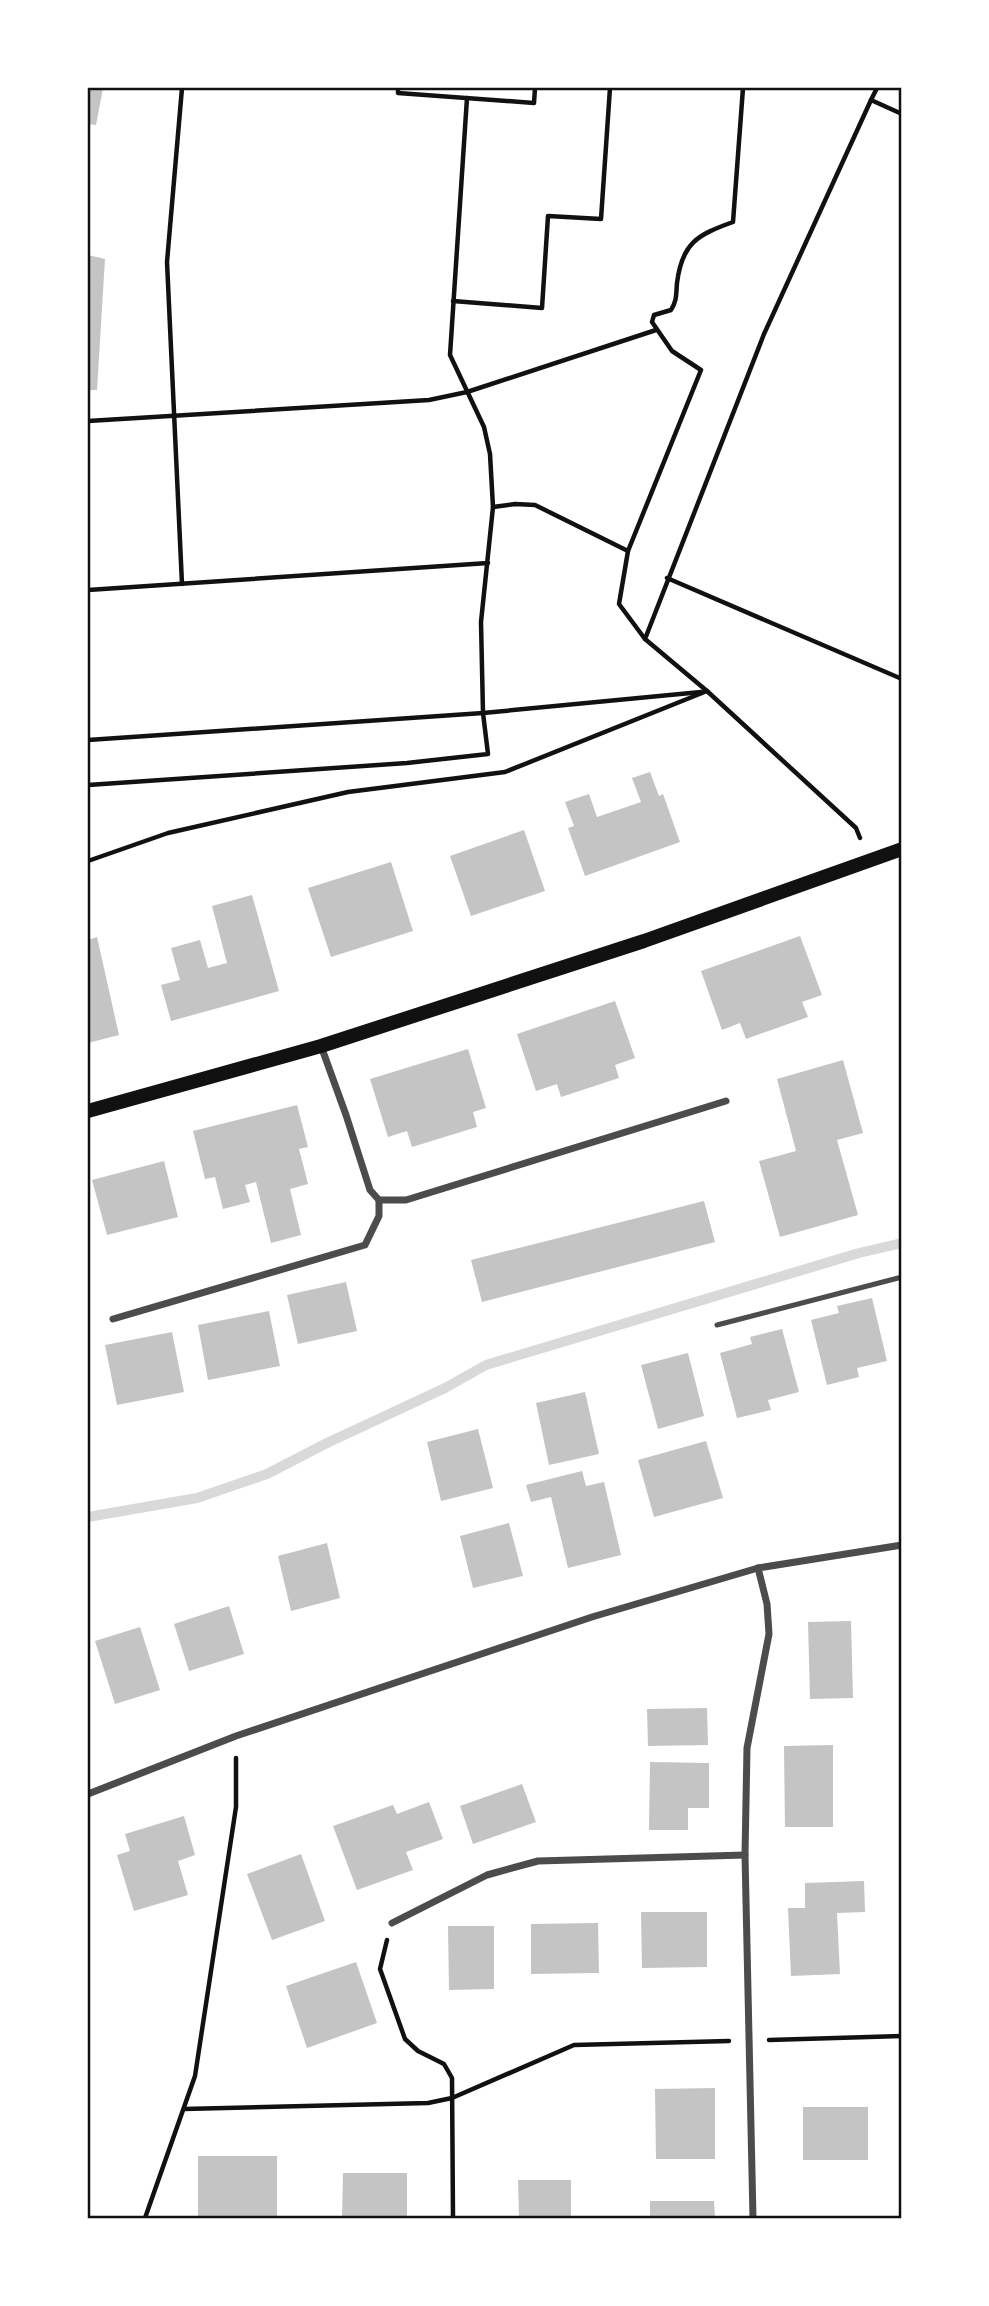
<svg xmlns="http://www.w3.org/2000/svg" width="989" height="2306" viewBox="0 0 989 2306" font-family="Jost,sans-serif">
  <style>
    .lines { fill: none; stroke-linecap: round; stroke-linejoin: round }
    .stream { stroke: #d9d9d9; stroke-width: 10 }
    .building { fill: #c4c4c4 }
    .path { stroke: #111; stroke-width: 4.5 }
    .service { stroke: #4c4c4c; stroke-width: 5 }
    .minor { stroke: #4c4c4c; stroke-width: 7 }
    .secondary { stroke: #111; stroke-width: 14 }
    .neatline { fill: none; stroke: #111; stroke-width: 2.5 }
  </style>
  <rect width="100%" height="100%" fill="#fff"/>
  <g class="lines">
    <polyline class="stream" points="88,1517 197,1498 267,1474 327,1443 445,1388 486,1365 859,1253 902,1243"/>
  </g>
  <g class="building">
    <polygon points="88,88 103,88 96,125 88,124"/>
    <polygon points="88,255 105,259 97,390 88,390"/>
    <polygon points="650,772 659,796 663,794 680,842 585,876 568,828 574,826 565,802 589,794 597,817 641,802 632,778"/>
    <polygon points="524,830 545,891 471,916 450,856"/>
    <polygon points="391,862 413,931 331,957 308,888"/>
    <polygon points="252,895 279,991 171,1021 161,985 180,980 171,948 200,940 208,968 227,963 212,906"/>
    <polygon points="800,936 822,995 802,1002 808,1017 746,1039 740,1023 722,1030 701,971"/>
    <polygon points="97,937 119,1035 88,1043 88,940"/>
    <polygon points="615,1001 635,1058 615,1065 619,1078 561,1097 557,1084 536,1091 517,1034"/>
    <polygon points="468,1049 486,1108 473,1112 477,1127 412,1147 407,1131 388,1137 370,1079"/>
    <polygon points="843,1060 863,1133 837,1140 858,1215 780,1237 759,1161 796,1151 777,1079"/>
    <polygon points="297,1105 308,1147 299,1149 308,1184 290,1189 301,1235 271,1243 256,1182 245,1185 250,1202 223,1209 215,1177 205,1179 193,1131"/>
    <polygon points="164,1161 178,1217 107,1235 92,1180"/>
    <polygon points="704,1201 715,1242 482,1302 471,1260"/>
    <polygon points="346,1282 357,1331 298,1344 287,1295"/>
    <polygon points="872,1298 887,1361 857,1368 859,1377 827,1385 811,1320 839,1313 837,1306"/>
    <polygon points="269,1311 280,1366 208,1380 198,1325"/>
    <polygon points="782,1329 799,1392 768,1400 771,1410 737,1418 720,1353 752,1344 750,1337"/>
    <polygon points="172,1332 184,1392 117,1405 105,1345"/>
    <polygon points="688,1353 704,1416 658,1429 641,1365"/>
    <polygon points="585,1392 599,1454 549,1465 536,1403"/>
    <polygon points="478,1429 493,1488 441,1501 427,1442"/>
    <polygon points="706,1441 723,1498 654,1517 638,1460"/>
    <polygon points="582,1471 586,1486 604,1482 621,1555 568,1568 551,1497 531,1502 526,1485"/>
    <polygon points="509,1523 523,1576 473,1588 460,1536"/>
    <polygon points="327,1543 340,1598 291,1611 278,1556"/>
    <polygon points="229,1606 244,1654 189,1671 174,1624"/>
    <polygon points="851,1621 853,1698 810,1699 808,1622"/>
    <polygon points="140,1627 160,1690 115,1704 95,1641"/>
    <polygon points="707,1708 708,1745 648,1746 647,1709"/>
    <polygon points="833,1745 833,1827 785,1827 784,1746"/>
    <polygon points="650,1762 709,1763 709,1808 688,1808 688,1830 649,1830"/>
    <polygon points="522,1784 536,1822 473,1844 460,1806"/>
    <polygon points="429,1802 443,1839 406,1852 413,1870 357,1890 333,1826 393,1805 397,1814"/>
    <polygon points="184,1816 195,1855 178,1861 188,1895 134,1911 117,1855 130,1851 125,1834"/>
    <polygon points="301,1854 325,1921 272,1940 247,1874"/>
    <polygon points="864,1881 865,1912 837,1913 840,1974 791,1976 788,1908 805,1908 805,1883"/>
    <polygon points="641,1912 707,1912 707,1967 642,1968"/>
    <polygon points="598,1923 599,1973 531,1974 531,1924"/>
    <polygon points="448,1926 494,1926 494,1989 449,1990"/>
    <polygon points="356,1962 377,2023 307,2048 286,1986"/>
    <polygon points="715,2088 715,2159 656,2159 655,2089"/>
    <rect x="803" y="2107" width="65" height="53"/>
    <rect x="198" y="2156" width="79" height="62"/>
    <polygon points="343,2173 407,2173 407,2218 342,2218"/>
    <polygon points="518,2180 571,2180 571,2218 519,2218"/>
    <polygon points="650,2201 714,2201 715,2218 650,2218"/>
  </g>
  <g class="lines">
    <g class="path">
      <polyline points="182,88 167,262 182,584"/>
      <polyline points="398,88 398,93 534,103 535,88"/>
      <polyline points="871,100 877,88"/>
      <polyline points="453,301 542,308 548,216 601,219 610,88"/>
      <polyline points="88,421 429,400 467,392 656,330"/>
      <path d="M493,507L515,504L535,505L628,551L701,370L672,351L652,322L654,315L671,310C677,301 676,294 677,283C682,243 697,235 733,222L743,88"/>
      <polyline points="628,551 619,604 645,639"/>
      <polyline points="667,578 902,679"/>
      <polyline points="88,590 488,563"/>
      <polyline points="88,740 483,713 701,692"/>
      <polyline points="88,785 407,763 488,754 483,713 481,622 493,507 490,454 484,427 450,355 467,98"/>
      <polyline points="860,838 856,828 707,691 645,639 764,334 871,100 902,114"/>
      <polyline points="88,861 168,833 348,792 505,772 707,691"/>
      <polyline points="387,1940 380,1969 405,2039 418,2051 444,2064 452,2078 453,2218"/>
      <polyline points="769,2040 902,2036"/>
      <polyline points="184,2109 428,2103 452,2098 574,2045 729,2041"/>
      <polyline points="145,2218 195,2076 236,1807 236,1758"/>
    </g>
    <polyline class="service" points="717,1325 902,1277"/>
    <g class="minor">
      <polyline points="321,1046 346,1115 370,1190 379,1200 406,1200 726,1101"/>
      <polyline points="113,1319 365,1245 379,1216 379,1200"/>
      <polyline points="88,1794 236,1736 592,1617 758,1568 902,1545"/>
      <polyline points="392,1923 487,1875 538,1861 745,1855"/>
      <polyline points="753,2218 745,1855 747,1748 769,1634 767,1604 758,1568"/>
    </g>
    <polyline class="secondary" points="88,1111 321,1046 644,941 902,849"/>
  </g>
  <rect width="989" height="2306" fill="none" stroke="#ffffff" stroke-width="178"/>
  <rect x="89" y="89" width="811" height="2128" class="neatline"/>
</svg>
